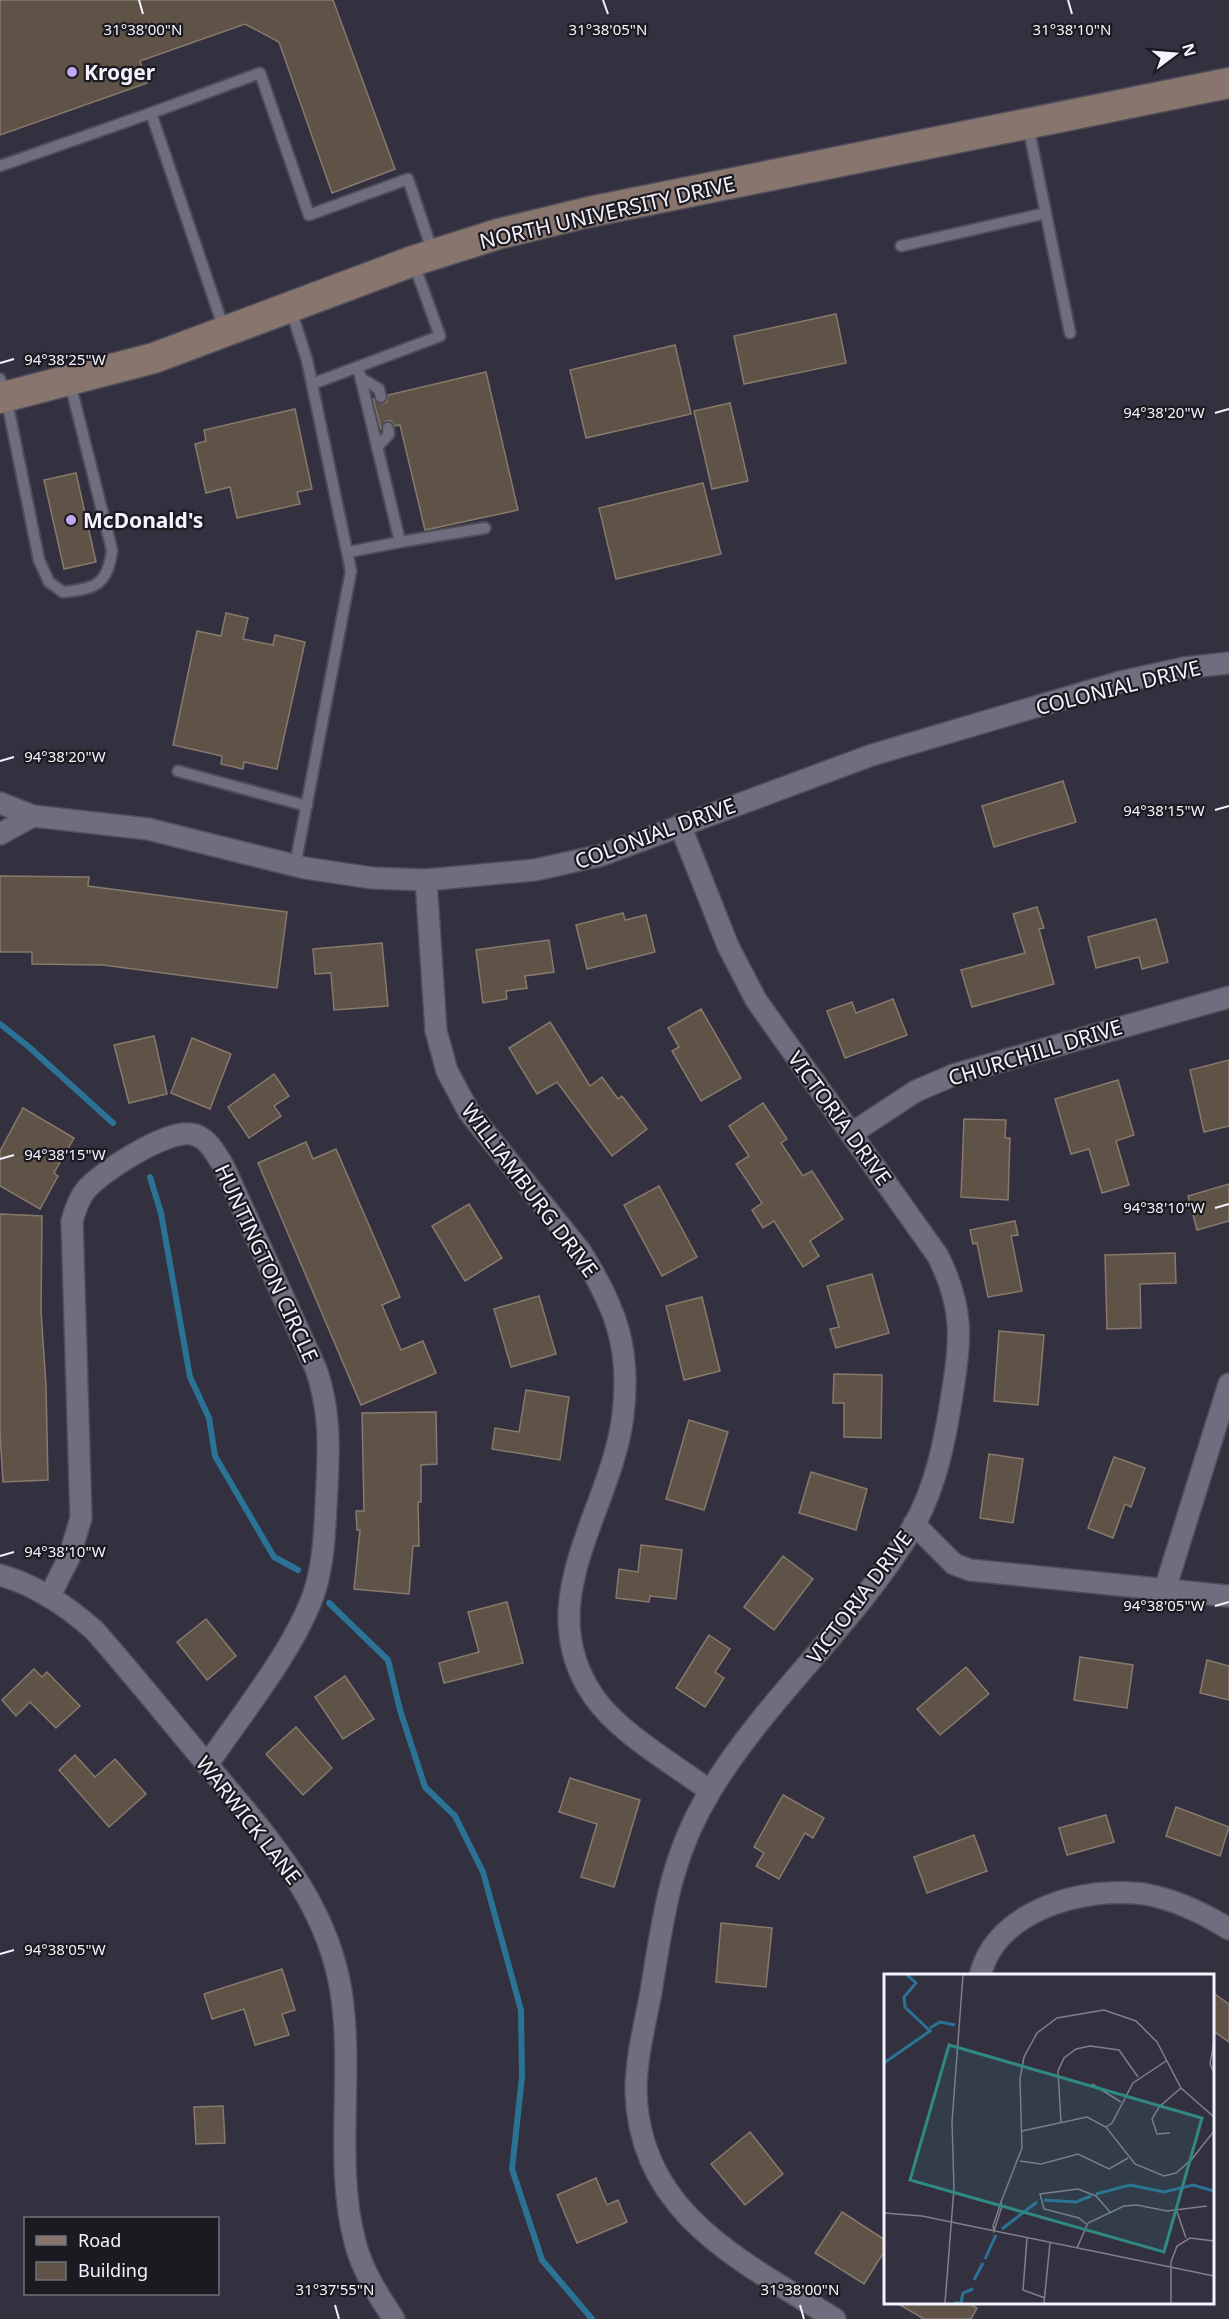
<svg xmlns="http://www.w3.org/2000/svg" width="1229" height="2319" viewBox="0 0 1229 2319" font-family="'Noto Sans',sans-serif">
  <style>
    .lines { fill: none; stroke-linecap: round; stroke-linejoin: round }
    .stream { stroke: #2b7396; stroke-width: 6 }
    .building { fill: #5f5246; stroke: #88796d; stroke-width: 1.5 }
    .lane-casing { stroke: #4f4d5a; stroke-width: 14 }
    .street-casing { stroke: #4f4d5a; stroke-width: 24 }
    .secondary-casing { stroke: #4f4d5a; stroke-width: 33 }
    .lane { stroke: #706d7e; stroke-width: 10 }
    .street { stroke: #706d7e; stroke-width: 21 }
    .secondary { stroke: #88756d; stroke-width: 30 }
    .ticks { fill: none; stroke: #f4f3fd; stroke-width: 2 }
    .poi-dot { fill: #c1a8f3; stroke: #1b1a20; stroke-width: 2 }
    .labels { text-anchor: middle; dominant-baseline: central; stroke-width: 4.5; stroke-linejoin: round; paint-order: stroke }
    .poi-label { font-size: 21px; font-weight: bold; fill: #f4f3fd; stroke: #1b1a20; text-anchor: start }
    .street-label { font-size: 21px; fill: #f4f3fd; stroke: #1b1a20 }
    .inset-river { fill: none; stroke: #2b7396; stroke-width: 3 }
    .inset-road { fill: none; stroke: #807f8b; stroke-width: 1.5 }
    .view { fill: #318983; fill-opacity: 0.15; stroke: #318983; stroke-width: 3 }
    .inset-edge { fill: none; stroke: #f4f3fd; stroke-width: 3 }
    .ticks-label { font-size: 15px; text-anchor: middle; fill: #f4f3fd; stroke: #1b1a20; stroke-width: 4.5; stroke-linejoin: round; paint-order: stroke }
  </style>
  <rect width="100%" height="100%" fill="#33313f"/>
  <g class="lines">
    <g class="stream">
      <polyline points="0,1024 29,1047 113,1123"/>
      <polyline points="150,1177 161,1213 190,1377 209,1418 215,1456 274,1557 298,1570"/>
      <polyline points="329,1603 388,1660 400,1710 425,1787 455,1816 483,1872 521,2010 522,2077 512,2169 542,2260 592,2319"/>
    </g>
  </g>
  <g class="building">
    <polygon points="0,0 333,0 395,169 332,193 279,42 245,24 140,61 147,83 0,135"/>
    <polygon points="836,314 846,363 744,384 734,336"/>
    <polygon points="675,345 691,414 586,438 570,370"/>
    <polygon points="486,372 518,510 425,530 400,425 395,426 391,421 386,421 381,429 373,399 382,404 387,402 388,395"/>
    <polygon points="730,403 748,481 712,489 694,411"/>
    <polygon points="295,409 312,489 297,492 300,504 237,518 230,487 206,493 195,444 206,441 204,430"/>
    <polygon points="76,473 96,562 64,569 44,480"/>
    <polygon points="703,483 721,554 616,579 599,508"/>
    <polygon points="226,613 248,618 243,639 273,645 275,635 305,642 277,769 244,762 243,769 221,764 222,756 173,745 197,631 221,636"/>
    <polygon points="1063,781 1076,822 994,847 982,806"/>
    <polygon points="0,876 89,877 88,886 287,912 277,988 103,965 32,964 32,952 0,952"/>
    <polygon points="1037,907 1044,928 1039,929 1054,984 972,1007 961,970 1025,953 1013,914"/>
    <polygon points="623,913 625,920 646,915 655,952 587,969 576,925"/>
    <polygon points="1156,919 1168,962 1142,969 1139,957 1096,968 1088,937"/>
    <polygon points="549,940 554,972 525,976 527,988 506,991 507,999 483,1003 476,950"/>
    <polygon points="382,943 388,1006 334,1010 331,973 315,974 313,949"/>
    <polygon points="893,999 907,1035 845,1058 827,1011 852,1002 856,1013"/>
    <polygon points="701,1009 741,1078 701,1101 672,1051 679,1047 668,1028"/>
    <polygon points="550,1022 590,1086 602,1077 618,1099 622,1096 647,1129 612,1156 557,1082 537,1094 509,1048"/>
    <polygon points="154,1036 167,1094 129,1103 114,1045"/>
    <polygon points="192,1038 231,1054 210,1109 171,1093"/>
    <polygon points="1229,1060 1229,1126 1204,1132 1190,1070"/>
    <polygon points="274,1074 289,1096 274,1106 281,1116 249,1138 228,1107"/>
    <polygon points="1118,1080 1134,1135 1116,1141 1129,1185 1102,1193 1089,1149 1071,1154 1055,1099"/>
    <polygon points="763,1103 787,1139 781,1143 803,1176 812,1171 843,1219 810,1241 819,1256 803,1267 774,1221 763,1228 752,1210 762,1203 736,1164 749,1156 729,1126"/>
    <polygon points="23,1108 74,1138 54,1173 58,1176 40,1209 0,1186 0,1151"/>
    <polygon points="964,1119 1006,1120 1005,1138 1010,1138 1008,1200 961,1197"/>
    <polygon points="306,1142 313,1159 336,1149 400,1297 382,1305 401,1350 423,1341 436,1373 361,1405 258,1163"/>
    <polygon points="1229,1184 1229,1221 1197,1230 1188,1196"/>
    <polygon points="659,1186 697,1257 662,1276 624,1205"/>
    <polygon points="469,1204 502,1258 465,1281 432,1226"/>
    <polygon points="0,1214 42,1216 41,1311 46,1386 48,1480 3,1482 0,1434"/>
    <polygon points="1015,1221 1018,1235 1011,1236 1022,1291 988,1297 977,1243 973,1244 970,1230"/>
    <polygon points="1175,1253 1176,1283 1140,1284 1141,1328 1107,1329 1105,1255"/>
    <polygon points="872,1274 889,1333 836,1348 830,1329 839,1327 827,1286"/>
    <polygon points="539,1296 556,1354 511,1367 494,1309"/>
    <polygon points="702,1297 720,1371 684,1380 666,1306"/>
    <polygon points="999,1331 1044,1335 1038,1405 994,1401"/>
    <polygon points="834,1374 882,1375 881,1438 844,1437 844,1403 833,1403"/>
    <polygon points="526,1390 569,1397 560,1460 492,1449 495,1428 519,1432"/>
    <polygon points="436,1412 437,1464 421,1465 421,1502 418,1502 419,1546 413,1546 409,1594 354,1589 360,1530 357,1530 356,1511 364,1511 362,1413"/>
    <polygon points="689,1420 728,1432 704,1510 666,1499"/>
    <polygon points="989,1454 1023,1459 1013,1523 980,1518"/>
    <polygon points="1114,1457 1145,1468 1131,1507 1125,1504 1113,1538 1088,1528"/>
    <polygon points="811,1472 867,1489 856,1530 799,1513"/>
    <polygon points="641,1545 682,1550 676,1599 650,1596 649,1602 616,1598 619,1569 638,1572"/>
    <polygon points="783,1556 813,1579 774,1630 744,1607"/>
    <polygon points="507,1602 523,1663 444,1683 439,1663 479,1652 468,1612"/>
    <polygon points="206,1619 236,1656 207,1680 177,1642"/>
    <polygon points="709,1635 730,1649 715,1672 724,1678 705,1707 676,1688"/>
    <polygon points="1080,1657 1133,1665 1127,1708 1074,1700"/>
    <polygon points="1207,1660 1229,1666 1229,1700 1200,1693"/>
    <polygon points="966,1667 989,1694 940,1735 917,1709"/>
    <polygon points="34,1669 42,1677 47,1672 80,1706 56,1728 30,1702 16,1716 2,1700"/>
    <polygon points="345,1676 374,1719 343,1739 315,1697"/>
    <polygon points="296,1727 332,1768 303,1795 266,1754"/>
    <polygon points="75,1755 95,1777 115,1759 146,1794 109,1827 59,1770"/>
    <polygon points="570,1778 640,1800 614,1887 581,1877 597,1824 559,1812"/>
    <polygon points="783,1795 824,1818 813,1838 805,1833 779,1879 756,1866 764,1853 754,1847"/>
    <polygon points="1176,1807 1229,1827 1220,1856 1166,1836"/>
    <polygon points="1106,1815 1114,1842 1067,1855 1059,1828"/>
    <polygon points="974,1835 987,1871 927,1893 914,1857"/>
    <polygon points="721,1923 772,1928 766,1987 716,1982"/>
    <polygon points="282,1969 295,2010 282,2014 289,2035 255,2045 244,2009 212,2019 204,1994"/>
    <polygon points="1212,1992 1229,2004 1229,2042 1212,2030"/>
    <polygon points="223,2106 225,2143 196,2144 194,2107"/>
    <polygon points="750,2132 783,2174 745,2205 711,2164"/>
    <polygon points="596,2178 607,2205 618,2200 627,2222 577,2243 557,2195"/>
    <polygon points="842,2212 885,2240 885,2250 864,2284 815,2253"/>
    <polygon points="895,2302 967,2302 977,2308 971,2319 924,2319"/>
  </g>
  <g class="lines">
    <defs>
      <g id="lane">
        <polyline points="151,113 260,73 309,215 408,179 433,253"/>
        <polyline points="1028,125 1070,333"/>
        <polyline points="0,166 151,113 224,329"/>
        <polyline points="901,246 1046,213"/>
        <polyline points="291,310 307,360 351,571 295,866"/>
        <polyline points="361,378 379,389 381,397"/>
        <path d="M0,379L6,396L39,560L49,582L63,592C96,589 108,584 112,550L70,383"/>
        <polyline points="312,384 440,336 414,264"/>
        <polyline points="377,447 389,434 388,428"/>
        <polyline points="400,542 485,528"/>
        <polyline points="349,552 400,542 358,367"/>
        <polyline points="178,771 307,806"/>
      </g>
      <g id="street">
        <polyline points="0,803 33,816 0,834"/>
        <polyline points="33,816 148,829 305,868 372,878 426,880 535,870 602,855 872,755 1120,682 1184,668 1229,663"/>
        <path d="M680,825L728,946L756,1000L938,1256C964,1309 961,1338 952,1395C945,1440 936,1487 913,1527C856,1623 769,1695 711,1790C670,1856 663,1918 651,1992C645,2024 636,2058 636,2091C639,2215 744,2262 835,2319"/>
        <path d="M426,880L436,1031L447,1071L469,1112L581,1252C616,1308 631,1348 623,1415C612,1510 528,1602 594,1697C620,1734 674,1764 710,1791"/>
        <polyline points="852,1133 916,1091 956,1074 1229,997"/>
        <polyline points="914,1524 954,1564 970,1570 1229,1596"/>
        <path d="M0,1575C36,1585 67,1606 94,1630C132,1673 168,1718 205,1762C260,1828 321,1893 339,1980C356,2064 333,2160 355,2242C362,2270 378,2295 394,2319"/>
        <polyline points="1165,1589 1229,1384"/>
        <path d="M49,1597L69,1558L81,1518L72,1221C75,1210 78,1200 85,1191C100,1172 166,1130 191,1134C207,1136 215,1153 223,1165L316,1369C330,1409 329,1445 327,1486C325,1521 325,1557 315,1590C297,1646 241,1715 207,1765"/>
        <path d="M980,1976C996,1909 1085,1886 1144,1894C1174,1899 1203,1913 1229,1929"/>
      </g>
      <polyline id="secondary" points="0,398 154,358 413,261 498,234 589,212 1229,83"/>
    </defs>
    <use href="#lane" class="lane-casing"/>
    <use href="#street" class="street-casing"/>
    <use href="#secondary" class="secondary-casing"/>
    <use href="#lane" class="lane"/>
    <use href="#street" class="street"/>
    <use href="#secondary" class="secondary"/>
  </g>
  <path class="ticks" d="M139,0L143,14M603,0L608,14M1068,0L1072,14M0,363L14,359M1215,413L1229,409M0,761L14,757M1215,810L1229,806M0,1159L14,1155M1215,1208L1229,1204M0,1556L14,1552M1215,1606L1229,1602M0,1954L14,1950M335,2305L339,2319M800,2305L804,2319"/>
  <g class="poi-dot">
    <circle cx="72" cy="72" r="6"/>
    <circle cx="71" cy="520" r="6"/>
  </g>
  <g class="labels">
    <g class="poi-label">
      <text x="84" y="72">Kroger</text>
      <text x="83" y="520">McDonald's</text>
    </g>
    <g class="street-label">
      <text transform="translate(607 212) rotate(-13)">NORTH UNIVERSITY DRIVE</text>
      <text transform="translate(1118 687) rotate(-14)">COLONIAL DRIVE</text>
      <text transform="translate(655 833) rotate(-20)">COLONIAL DRIVE</text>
      <text transform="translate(1035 1052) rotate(-17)">CHURCHILL DRIVE</text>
      <text transform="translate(840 1118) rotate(54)">VICTORIA DRIVE</text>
      <text transform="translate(530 1190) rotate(53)">WILLIAMBURG DRIVE</text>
      <text transform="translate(267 1263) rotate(65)">HUNTINGTON CIRCLE</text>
      <text transform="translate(859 1597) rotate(-53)">VICTORIA DRIVE</text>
      <text transform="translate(249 1820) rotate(52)">WARWICK LANE</text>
    </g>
  </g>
  <g transform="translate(884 1974)">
    <rect width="330" height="330" fill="#33313f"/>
    <path class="inset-river" d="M46,54L56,48L71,51M0,89L46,57L21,33L20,23L32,9L23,1M212,220L246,211L280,218L309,211L330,217M160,226L192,228L207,222M118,255L153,228M101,285L112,261M90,306L99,289M70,329H77L79,319L89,315"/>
    <path class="inset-road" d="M330,68L326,90L330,99M208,110L237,128M177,148L174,97L180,84L192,75L206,72L235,76L254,103M222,153L228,149L249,109L282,87M138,157L203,143L222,153L251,190L280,202L292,199L308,185L330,157M286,159L273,160L268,145L275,133L297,114M136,187L157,190L194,180L225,195L244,184M117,228L138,174L136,105L140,83L153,59L173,44L220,36L252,47L273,68L297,114L330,143M117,228L118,232L110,257L109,252ZM292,235L302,264M0,239L38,242L330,302M202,250L195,244L160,235L156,220L194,215L212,222L226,238M143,264L139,316L161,324M193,274L204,249L240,232L253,231L283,237L323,232M61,329L70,214L68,148L79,1M160,329L166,269M287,329V288L293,272L306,264L330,267"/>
    <path class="view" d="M65,71L318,144L280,278L26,206Z"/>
    <rect width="330" height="330" class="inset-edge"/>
  </g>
  <g class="ticks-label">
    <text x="143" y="35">31°38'00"N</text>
    <text x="608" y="35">31°38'05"N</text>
    <text x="1072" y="35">31°38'10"N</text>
    <text x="65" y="365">94°38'25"W</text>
    <text x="1164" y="418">94°38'20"W</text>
    <text x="65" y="762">94°38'20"W</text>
    <text x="1164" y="816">94°38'15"W</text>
    <text x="65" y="1160">94°38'15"W</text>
    <text x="1164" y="1213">94°38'10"W</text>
    <text x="65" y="1557">94°38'10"W</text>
    <text x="1164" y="1611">94°38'05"W</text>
    <text x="65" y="1955">94°38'05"W</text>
    <text x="335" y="2295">31°37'55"N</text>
    <text x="800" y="2295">31°38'00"N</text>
  </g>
  <rect x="24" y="2217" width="195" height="78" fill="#1b1a20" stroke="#727178" stroke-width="1.5"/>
  <rect x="36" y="2236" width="30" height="9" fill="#88756d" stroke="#727178" stroke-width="1.5"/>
  <text x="78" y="2247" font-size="18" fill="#f4f3fd">Road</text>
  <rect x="36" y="2262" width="30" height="18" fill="#5f5246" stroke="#727178" stroke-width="1.5"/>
  <text x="78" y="2277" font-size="18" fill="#f4f3fd">Building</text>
  <g transform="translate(1175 54) rotate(74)" stroke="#1b1a20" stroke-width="4.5" paint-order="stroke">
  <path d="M0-4.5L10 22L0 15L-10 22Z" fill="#f4f3fd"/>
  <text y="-9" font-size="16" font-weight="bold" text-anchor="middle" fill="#f4f3fd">N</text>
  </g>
</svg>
